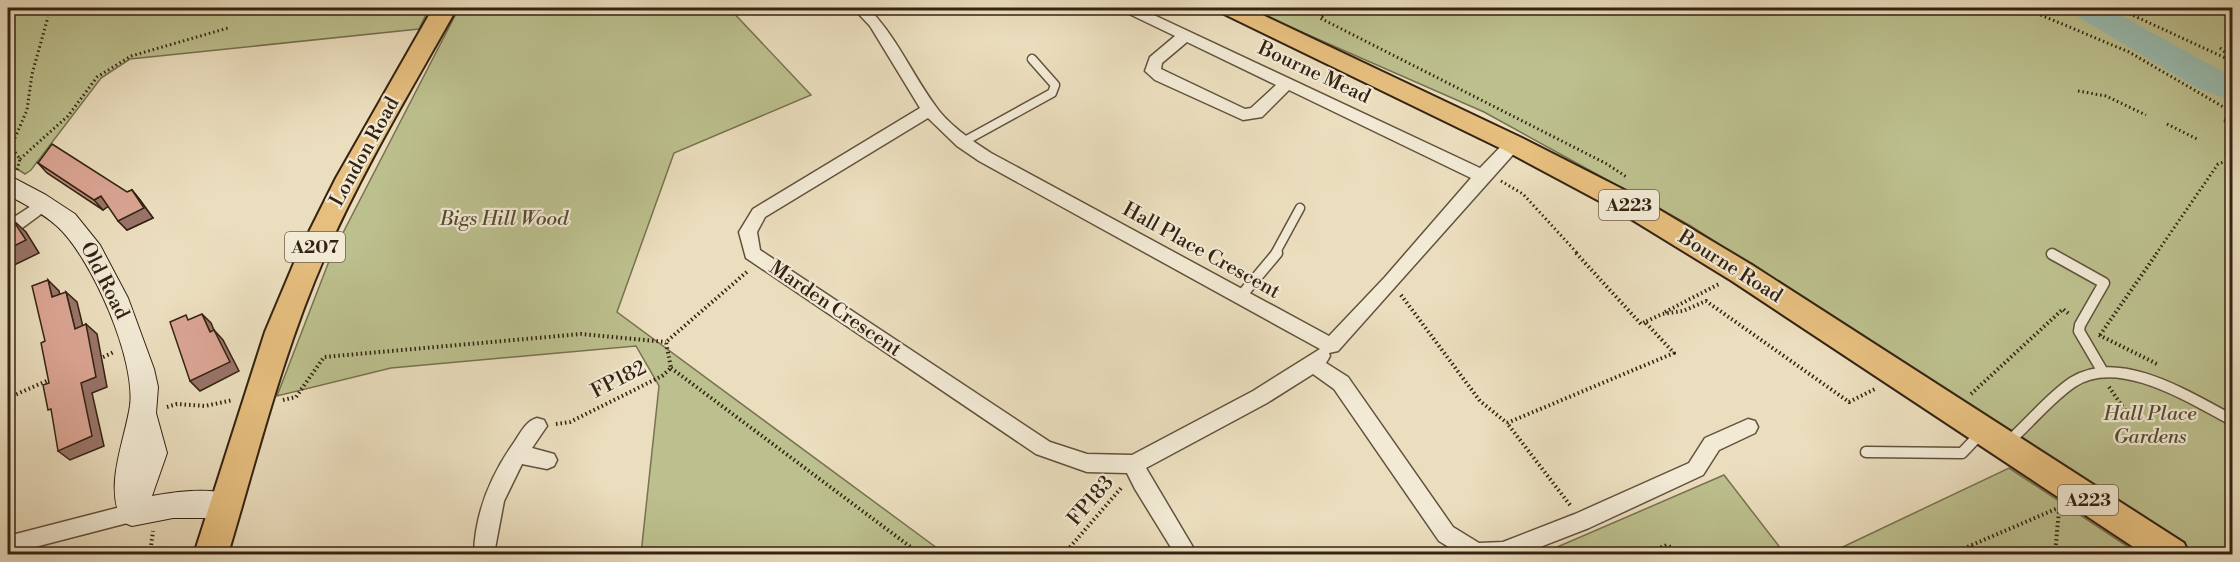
<svg xmlns="http://www.w3.org/2000/svg" width="2240" height="562" viewBox="0 0 2240 562" font-family="'Libre Bodoni',serif">
  <style>
    .green { fill: #bcc08e; stroke: #787250; stroke-width: 1.5 }
    .lines { fill: none; stroke-linecap: round; stroke-linejoin: round }
    .river { fill: #98bcb1; fill-rule: evenodd }
    .lane-far1-casing { stroke: #62523d; stroke-width: 11 }
    .lane-casing { stroke: #62523d; stroke-width: 13 }
    .street-casing { stroke: #62523d; stroke-width: 3 }
    .secondary-casing { stroke: #342312; stroke-width: 2 }
    .primary-casing { stroke: #342312; stroke-width: 4 }
    .path-far1 { stroke: #342312; stroke-width: 3; stroke-dasharray: 1.5 3; stroke-linecap: butt }
    .path { stroke: #342312; stroke-width: 4; stroke-dasharray: 1.5 3; stroke-linecap: butt }
    .lane-far1 { stroke: #f2ead5; stroke-width: 8 }
    .lane { stroke: #f2ead5; stroke-width: 10 }
    .street { fill: #f2ead5; fill-rule: evenodd }
    .secondary { fill: #f2ead5; fill-rule: evenodd }
    .primary { fill: #e6bf7f; fill-rule: evenodd }
    .wall { fill: #bc8e7f; stroke: #342312; stroke-width: 1.5 }
    .shaded-wall { fill: #997468; stroke: #342312; stroke-width: 1.5 }
    .building { fill: #dba594; stroke: #342312; stroke-width: 1.5 }
    .labels { text-anchor: middle; dominant-baseline: central; stroke-width: 4.5; stroke-linejoin: round; paint-order: stroke }
    .shield { fill: #f2ead5; stroke: #6d5f4c; stroke-width: 1.5 }
    .shield-label { font-size: 18px; font-weight: bold; fill: #342312 }
    .street-label { font-size: 20px; fill: #342312; stroke: #f2ead5 }
    .park-label { font-size: 20px; font-style: italic; fill: #564a31; stroke: #f2ead5 }
  </style>
  <rect width="100%" height="100%" fill="#ebdebe"/>
  <filter id="stains"><feTurbulence type="fractalNoise" baseFrequency=".00333" numOctaves="4"/><feColorMatrix values="0 0 0 0 .2 0 0 0 0 .09 0 0 0 0 .02 0 0 0 .5 -.17"/></filter>
  <radialGradient id="worn" r=".72"><stop offset=".6" stop-color="#630" stop-opacity="0"/><stop offset="1" stop-color="#630" stop-opacity=".3"/></radialGradient>
  <g class="green">
    <polygon points="8,8 429,8 419,29 130,59 101,78 31,170 25,174 8,163"/>
    <polygon points="459,8 729,8 811,95 674,153 617,312 945,554 641,554 659,386 636,346 391,368 277,396 331,256"/>
    <polygon points="1247,8 2232,8 2232,554 2195,554 1691,226 1484,112"/>
    <polygon points="2009,468 2139,554 1828,554"/>
    <polygon points="1724,475 1785,554 1541,554"/>
  </g>
  <g class="lines">
    <polygon class="river" points="2070,8 2108,8 2232,77 2232,101 2199,89 2075,15"/>
    <defs>
      <g id="lane-far1">
        <polyline points="963,142 1052,93 1055,85 1032,59"/>
        <polyline points="1275,254 1300,208"/>
      </g>
      <g id="lane">
        <polyline points="2052,254 2104,283 2080,325 2079,331 2103,372"/>
        <polyline points="1241,296 1277,253"/>
        <path d="M2008,442C2030,423 2049,398 2073,382C2119,352 2190,398 2232,420"/>
        <polyline points="1866,452 1962,453 1981,433"/>
      </g>
      <g id="street">
        <path d="M853,8H868C896,36 911,72 934,104C947,124 971,140 991,153L1329,336L1385,277L1471,178L1289,90L1262,117L1243,120L1155,80L1145,71L1150,57L1175,36L1123,11L1121,8H1139L1480,168L1507,140H1519L1521,144L1519,148L1338,351L1329,353L1330,356L1326,363L1348,377L1453,527L1479,543L1503,542L1575,514L1689,463L1705,438L1748,419L1755,421L1758,427L1755,433L1719,450L1703,475L1589,528L1522,554H1460L1439,541L1334,389L1313,374L1267,403L1146,468L1197,554H1175L1135,489L1127,473L1087,472L1036,454L746,258L739,232L753,209L920,108L870,26ZM1187,42L1276,85L1251,108L1245,109L1161,69L1162,63ZM928,118L957,146L979,161L1320,349L1253,391L1132,455L1087,454L1050,442L760,250L757,232L765,217Z"/>
        <polygon points="42,199 48,201 51,205 48,209 14,234 8,235 8,221"/>
        <path d="M537,418L544,420L547,426L532,448L554,454L557,460L554,466L547,469L522,464L504,501L494,554H474C475,512 491,475 515,441C521,432 526,421 537,418Z"/>
        <polygon points="132,504 139,506 142,513 139,520 8,554 8,536"/>
      </g>
      <path id="secondary" d="M8,175L46,195L75,214L100,245L128,298L154,369L158,387L156,413L167,453L152,496C178,491 212,487 236,496L241,505L236,514L226,518H173L132,526L122,522C104,485 124,444 130,406C136,359 92,259 58,227C43,213 24,204 8,195Z"/>
      <g id="primary">
        <path d="M433,8H457C411,90 362,171 325,256C283,352 258,454 228,554H194L265,332L297,256L336,178Z"/>
        <polygon points="1218,8 1248,8 1522,138 1638,197 1752,265 2184,543 2189,554 2144,554 1732,281 1618,211 1504,150 1222,13"/>
      </g>
    </defs>
    <use href="#lane-far1" class="lane-far1-casing"/>
    <use href="#lane" class="lane-casing"/>
    <use href="#street" class="street-casing"/>
    <use href="#secondary" class="secondary-casing"/>
    <use href="#primary" class="primary-casing"/>
    <g class="path-far1">
      <polyline points="1334,8 1320,18 1607,164 1628,178"/>
      <polyline points="2024,8 2129,52 2232,112"/>
      <polyline points="2117,8 2232,61"/>
      <polyline points="2220,48 2232,58"/>
      <polyline points="2078,91 2106,96 2146,115"/>
      <polyline points="2224,120 2232,123"/>
      <polyline points="2167,124 2199,140"/>
      <polyline points="2225,152 2232,155"/>
      <polyline points="20,159 68,116 97,77 131,56 228,28"/>
      <polyline points="17,170 20,159 11,147 27,110 32,74 48,17"/>
      <polyline points="1501,181 1523,194 1578,254"/>
      <polyline points="2156,254 2218,164 2232,159"/>
    </g>
    <g class="path">
      <polyline points="1576,253 1641,324 1645,322"/>
      <polyline points="1401,295 1480,401 1507,423"/>
      <polyline points="1665,312 1719,284"/>
      <polyline points="2099,335 2159,365"/>
      <polyline points="2100,335 2157,253"/>
      <polyline points="99,359 114,352"/>
      <polyline points="671,368 920,554"/>
      <polyline points="2109,387 2127,413"/>
      <polyline points="1971,394 2063,309 2069,314"/>
      <polyline points="8,398 51,379"/>
      <polyline points="283,400 296,397 324,357 581,334 666,342"/>
      <polyline points="167,407 177,404 205,406 233,400"/>
      <polyline points="556,424 570,422 662,376 671,368 666,342 749,270"/>
      <polyline points="1570,505 1507,423 1674,353 1645,322 1662,314 1683,311 1706,301 1849,402 1875,389"/>
      <polyline points="1970,547 1981,554"/>
      <polyline points="150,554 153,531"/>
      <polyline points="1064,554 1122,487"/>
      <polyline points="1644,554 1667,545 1681,554"/>
      <polyline points="1951,554 2058,508"/>
      <polyline points="2055,554 2059,510"/>
    </g>
    <use href="#lane-far1" class="lane-far1"/>
    <use href="#lane" class="lane"/>
    <use href="#street" class="street"/>
    <use href="#secondary" class="secondary"/>
    <use href="#primary" class="primary"/>
  </g>
  <polygon class="wall" points="38,163 127,192 132,190 140,200 153,218 127,230 108,206 103,210 47,173"/>
  <g class="shaded-wall">
    <polygon points="132,190 140,200 153,218 127,230 118,221"/>
    <polygon points="101,196 110,205 103,210 94,200"/>
    <polygon points="13,220 26,232 39,253 8,268 8,249"/>
    <polygon points="48,280 59,291 63,308 52,297"/>
    <polygon points="66,292 77,302 86,339 75,329"/>
    <polygon points="202,314 211,323 219,342 210,332"/>
    <polygon points="86,324 97,334 107,387 92,393 104,446 70,460 58,451"/>
    <polygon points="214,330 223,340 239,371 200,391 190,381"/>
  </g>
  <g class="building">
    <polygon points="52,144 127,192 132,190 144,208 118,221 101,196 94,200 38,163"/>
    <polygon points="13,220 26,240 8,249 8,222"/>
    <polygon points="48,280 52,297 66,292 75,329 86,324 96,377 81,383 92,436 58,451 51,409 48,410 43,385 49,383 41,343 45,341 32,286"/>
    <polygon points="202,314 210,332 214,330 230,362 190,381 170,322 186,315 188,320"/>
  </g>
  <g class="labels">
    <g class="shield">
      <rect x="1599" y="190" width="60" height="30" rx="4.5"/>
      <rect x="285" y="232" width="60" height="30" rx="4.5"/>
      <rect x="2058" y="485" width="60" height="30" rx="4.5"/>
    </g>
    <g class="shield-label">
      <text x="1629" y="205">A223</text>
      <text x="315" y="247">A207</text>
      <text x="2088" y="500">A223</text>
    </g>
    <g class="street-label">
      <text transform="translate(1314 73) rotate(25)">Bourne Mead</text>
      <text transform="translate(365 152) rotate(-61)">London Road</text>
      <text transform="translate(1201 251) rotate(29)">Hall Place Crescent</text>
      <text transform="translate(1730 267) rotate(32)">Bourne Road</text>
      <text transform="translate(104 281) rotate(63)">Old Road</text>
      <text transform="translate(835 309) rotate(34)">Marden Crescent</text>
      <text transform="translate(619 380) rotate(-27)">FP182</text>
      <text transform="translate(1091 501) rotate(-49)">FP183</text>
    </g>
    <g class="park-label">
      <text x="504" y="219">Bigs Hill Wood</text>
      <text x="2150" y="414">Hall Place<tspan x="2150" dy="23">Gardens</tspan></text>
    </g>
  </g>
  <rect width="2240" height="562" fill="none" stroke="#ebdebe" stroke-width="30"/>
  <rect x="9" y="9" width="2222" height="544" fill="none" stroke="#342312" stroke-width="3"/>
  <rect x="15" y="15" width="2210" height="532" fill="none" stroke="#342312" stroke-width="1.5"/>
  <rect width="100%" height="100%" filter="url(#stains)"/>
  <rect width="100%" height="100%" fill="url(#worn)"/>
</svg>
